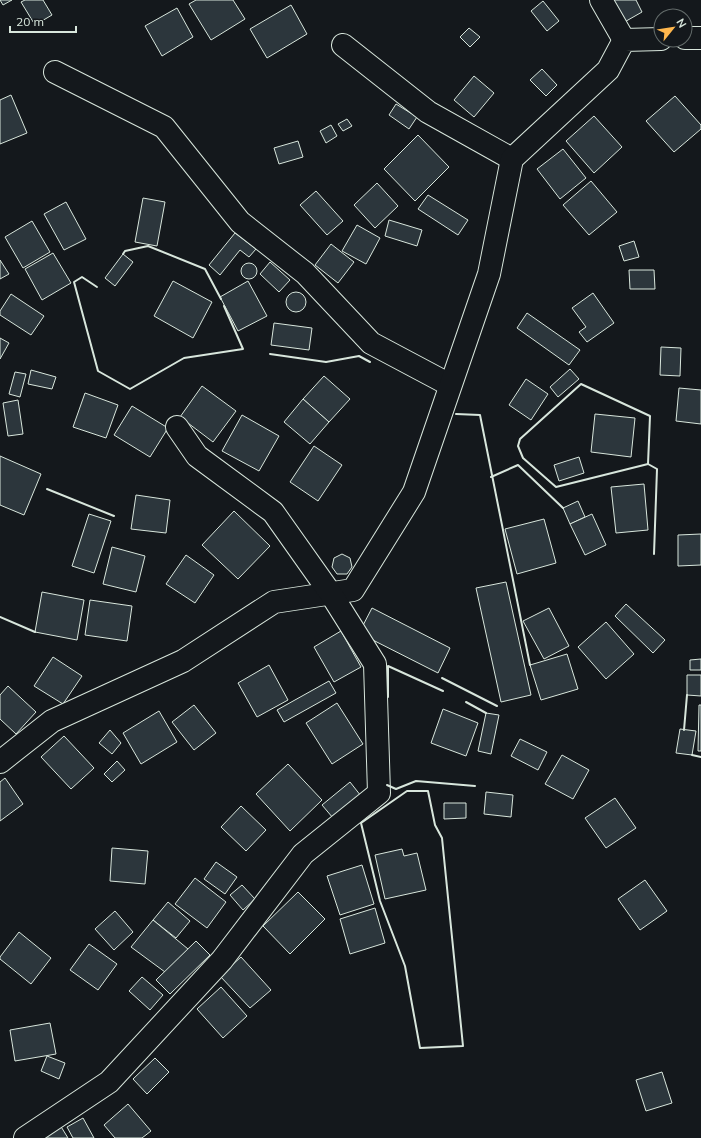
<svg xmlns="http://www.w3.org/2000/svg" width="701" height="1138" viewBox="0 0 701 1138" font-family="Mulish,sans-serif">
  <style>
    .building { fill: #2c363c; stroke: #d8e6dc }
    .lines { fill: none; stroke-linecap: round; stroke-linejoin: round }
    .minor-casing { stroke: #d8e6dc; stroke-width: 24 }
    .minor { stroke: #14181c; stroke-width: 22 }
    .wall { stroke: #d8e6dc; stroke-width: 2 }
  </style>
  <rect width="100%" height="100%" fill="#14181c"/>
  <g class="building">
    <polygon points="0,0 12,0 3,5"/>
    <polygon points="25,0 43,0 52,15 35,25 21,2"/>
    <polygon points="196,0 233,0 245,19 211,40 189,4"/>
    <polygon points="608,0 636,0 642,12 621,24"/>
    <polygon points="543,1 559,21 547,31 531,11"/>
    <polygon points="291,5 307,34 267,58 250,29"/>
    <polygon points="177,8 193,37 162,56 145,26"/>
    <polygon points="469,28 480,37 470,47 460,37"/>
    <polygon points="542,69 557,85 546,96 530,80"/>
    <polygon points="474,76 494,93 474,117 454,100"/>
    <polygon points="11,95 27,133 0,144 0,100"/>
    <polygon points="675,96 701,125 701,129 674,152 646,121"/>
    <polygon points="396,104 417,117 409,129 389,115"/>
    <polygon points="594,116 622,147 594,173 566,141"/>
    <polygon points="347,119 352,126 343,131 338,124"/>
    <polygon points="331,125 337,136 326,143 320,131"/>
    <polygon points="418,135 449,167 415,201 384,169"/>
    <polygon points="298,141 303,157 279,164 274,148"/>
    <polygon points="563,149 586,178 560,199 537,169"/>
    <polygon points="591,181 617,212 589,235 563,205"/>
    <polygon points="377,183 398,206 375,228 354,205"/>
    <polygon points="316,191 343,221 327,235 300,205"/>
    <polygon points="428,195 468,220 458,235 418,209"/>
    <polygon points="143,198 165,202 157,246 135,242"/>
    <polygon points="66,202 86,239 64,250 44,214"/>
    <polygon points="389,220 422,230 417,246 385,236"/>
    <polygon points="32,221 50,252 23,268 5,237"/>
    <polygon points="357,225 380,238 366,264 342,251"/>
    <polygon points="235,233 256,249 249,257 240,250 220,275 209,265"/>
    <polygon points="634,241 639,257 624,261 619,246"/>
    <polygon points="331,244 354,262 338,283 315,265"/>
    <polygon points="53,253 71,283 42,300 25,269"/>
    <polygon points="123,254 133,262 115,286 105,278"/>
    <polygon points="0,260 9,274 0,279"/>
    <polygon points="270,262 290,280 279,292 260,274"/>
    <circle cx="249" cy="271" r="8"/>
    <polygon points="629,270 654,270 655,289 630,289"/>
    <polygon points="173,281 212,302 193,338 154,316"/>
    <polygon points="248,281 267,316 238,331 220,297"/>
    <circle cx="296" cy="302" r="10"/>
    <polygon points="593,293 614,323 587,342 579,332 586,327 572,308"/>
    <polygon points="11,294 44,316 31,335 0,315 0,311"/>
    <polygon points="527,313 580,350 569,365 517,328"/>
    <polygon points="274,323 312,328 309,350 271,345"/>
    <polygon points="0,338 9,343 0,359"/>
    <polygon points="661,347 681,348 680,376 660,375"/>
    <polygon points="570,369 579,379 558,397 550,387"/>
    <polygon points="31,370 56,377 52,389 28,384"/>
    <polygon points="15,372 26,374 20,397 9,394"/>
    <polygon points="324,376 350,399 329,422 303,399"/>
    <polygon points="526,379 548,394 531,420 509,405"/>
    <polygon points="202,386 236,411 213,442 180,417"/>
    <polygon points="679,388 701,390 701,424 676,421"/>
    <polygon points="85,393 118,405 106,438 73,427"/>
    <polygon points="303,399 329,422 310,444 284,422"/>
    <polygon points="18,400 23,434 8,436 3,403"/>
    <polygon points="132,406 168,428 150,457 114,435"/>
    <polygon points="595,414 635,418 631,457 591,452"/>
    <polygon points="242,415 279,436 259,471 222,451"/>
    <polygon points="314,446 342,465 318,501 290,482"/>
    <polygon points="0,456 41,474 24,515 0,505"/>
    <polygon points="579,457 584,473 559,481 554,465"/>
    <polygon points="644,484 648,530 616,533 611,487"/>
    <polygon points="136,495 170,500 166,533 131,529"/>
    <polygon points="578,501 585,517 570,524 563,508"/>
    <polygon points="234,511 270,546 238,579 202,545"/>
    <polygon points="89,514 111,521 94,573 72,566"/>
    <polygon points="592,514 606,545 585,555 570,524"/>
    <polygon points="544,519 556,563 517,574 505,529"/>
    <polygon points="701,534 701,565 678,566 678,535"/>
    <polygon points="112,547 145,556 136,592 103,584"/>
    <polygon points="342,554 350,558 352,567 347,574 337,574 332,567 334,558"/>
    <polygon points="186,555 214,575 195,603 166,584"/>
    <polygon points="506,582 531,695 501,702 476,588"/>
    <polygon points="42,592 84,600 77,640 35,632"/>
    <polygon points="90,600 132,606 127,641 85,635"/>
    <polygon points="626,604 665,640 653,653 615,616"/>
    <polygon points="372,608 450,648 438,673 359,633"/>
    <polygon points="549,608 569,646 544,659 523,621"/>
    <polygon points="606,622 634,654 606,679 578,647"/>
    <polygon points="341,631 361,667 334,682 314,647"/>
    <polygon points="567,654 578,689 541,700 530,665"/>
    <polygon points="53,657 82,676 63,704 34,686"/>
    <polygon points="701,659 701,670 690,670 690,660"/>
    <polygon points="269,665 288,700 257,717 238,683"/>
    <polygon points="687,675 701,675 701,696 687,695"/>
    <polygon points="329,681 336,693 284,722 277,710"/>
    <polygon points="8,686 36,712 16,734 0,719 0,695"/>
    <polygon points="337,703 363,744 332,764 306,723"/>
    <polygon points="194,705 216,733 194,750 172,722"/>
    <polygon points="699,705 701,705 701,751 698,751"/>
    <polygon points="443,709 478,723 466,756 431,743"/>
    <polygon points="159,711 177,742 141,764 123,733"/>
    <polygon points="486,713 499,715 491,754 478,751"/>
    <polygon points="680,729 696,731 692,755 676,753"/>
    <polygon points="110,730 121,743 112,754 99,743"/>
    <polygon points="64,736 94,768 71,789 41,757"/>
    <polygon points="520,739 547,752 538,770 511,756"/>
    <polygon points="562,755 589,770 573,799 545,784"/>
    <polygon points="117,761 125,770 112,782 104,774"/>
    <polygon points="288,764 322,800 290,831 256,794"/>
    <polygon points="5,778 23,804 0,821 0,782"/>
    <polygon points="350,782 361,796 333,818 322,805"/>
    <polygon points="486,792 513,795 511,817 484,814"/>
    <polygon points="615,798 636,828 606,848 585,818"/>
    <polygon points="444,803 466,803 466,818 444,819"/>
    <polygon points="241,806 266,830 246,851 221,827"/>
    <polygon points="112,848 148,851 145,884 110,881"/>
    <polygon points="402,849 404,856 417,853 426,890 385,899 375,855"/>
    <polygon points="216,862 237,877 225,894 204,879"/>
    <polygon points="362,865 374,904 340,915 327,876"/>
    <polygon points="195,878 226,902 207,928 175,904"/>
    <polygon points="645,880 667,911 640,930 618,899"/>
    <polygon points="242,885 255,899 243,910 230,895"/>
    <polygon points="298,892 325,919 290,954 263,926"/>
    <polygon points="168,902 190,921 176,938 153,920"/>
    <polygon points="375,908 385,943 350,954 340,919"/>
    <polygon points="115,911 133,932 114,950 95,929"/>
    <polygon points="153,920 188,949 165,972 131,947"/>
    <polygon points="19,932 51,958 31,984 0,959 0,957"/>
    <polygon points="196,941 210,955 170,994 156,980"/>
    <polygon points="89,944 117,964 98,990 70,970"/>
    <polygon points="241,957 271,990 250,1008 220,976"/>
    <polygon points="142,977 163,995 150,1010 129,991"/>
    <polygon points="221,987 247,1016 223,1038 197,1009"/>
    <polygon points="50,1023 56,1054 15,1061 10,1030"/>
    <polygon points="47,1056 65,1063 59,1079 41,1071"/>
    <polygon points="155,1058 169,1072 147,1094 133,1079"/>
    <polygon points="662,1072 672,1103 646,1111 636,1080"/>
    <polygon points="128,1104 151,1131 142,1138 115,1138 104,1125"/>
    <polygon points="83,1118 94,1138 73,1138 67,1127"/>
    <polygon points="60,1125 68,1138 40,1138"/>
  </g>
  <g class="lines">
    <defs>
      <g id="minor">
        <polyline points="601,0 624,40"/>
        <polyline points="685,38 701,38"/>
        <polyline points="343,45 428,112 512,159"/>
        <polyline points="55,72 164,127 240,222 305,273 371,343 450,385"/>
        <polyline points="0,762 52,721 183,661 274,602 353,590 414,492 489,274 512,159 608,70 624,40 661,39"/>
        <polyline points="25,1138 109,1082 222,960 303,854 379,793 375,664 331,594 273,512 197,456 177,427"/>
      </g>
    </defs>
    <use href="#minor" class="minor-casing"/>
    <use href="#minor" class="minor"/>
    <g class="wall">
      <polyline points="123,254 125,251 148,246 205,269 221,299"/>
      <polyline points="97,287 82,277 74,282 98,371 130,389 184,358 243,349 224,306"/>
      <polyline points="270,354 326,362 359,356 370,362"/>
      <polygon points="581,384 650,416 648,464 556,487 523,458 518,446 520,439"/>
      <polyline points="456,414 480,415 530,665"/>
      <polyline points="648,464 657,469 654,554"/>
      <polyline points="491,477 518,465 563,508"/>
      <polyline points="47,489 114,516"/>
      <polyline points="0,617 35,632"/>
      <polyline points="442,678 497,706"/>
      <polyline points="388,697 388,666 443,691"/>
      <polyline points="466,702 486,713"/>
      <polyline points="684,730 687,695"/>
      <polyline points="692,755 701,757"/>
      <polyline points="387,785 396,789 416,781 475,786"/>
      <polygon points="407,791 428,791 435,825 442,838 463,1046 420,1048 405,966 380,901 361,823"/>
    </g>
  </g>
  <g transform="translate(673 28) rotate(60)"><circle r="19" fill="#14181c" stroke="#626a69"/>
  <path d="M0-3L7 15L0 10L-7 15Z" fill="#ffb74d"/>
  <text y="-6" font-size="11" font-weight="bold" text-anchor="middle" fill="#d8e6dc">N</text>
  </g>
  <path d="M10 26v6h66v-6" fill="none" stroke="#d8e6dc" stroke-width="2"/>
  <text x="16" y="26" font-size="12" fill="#d8e6dc" stroke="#14181c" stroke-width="3" paint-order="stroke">20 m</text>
</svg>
